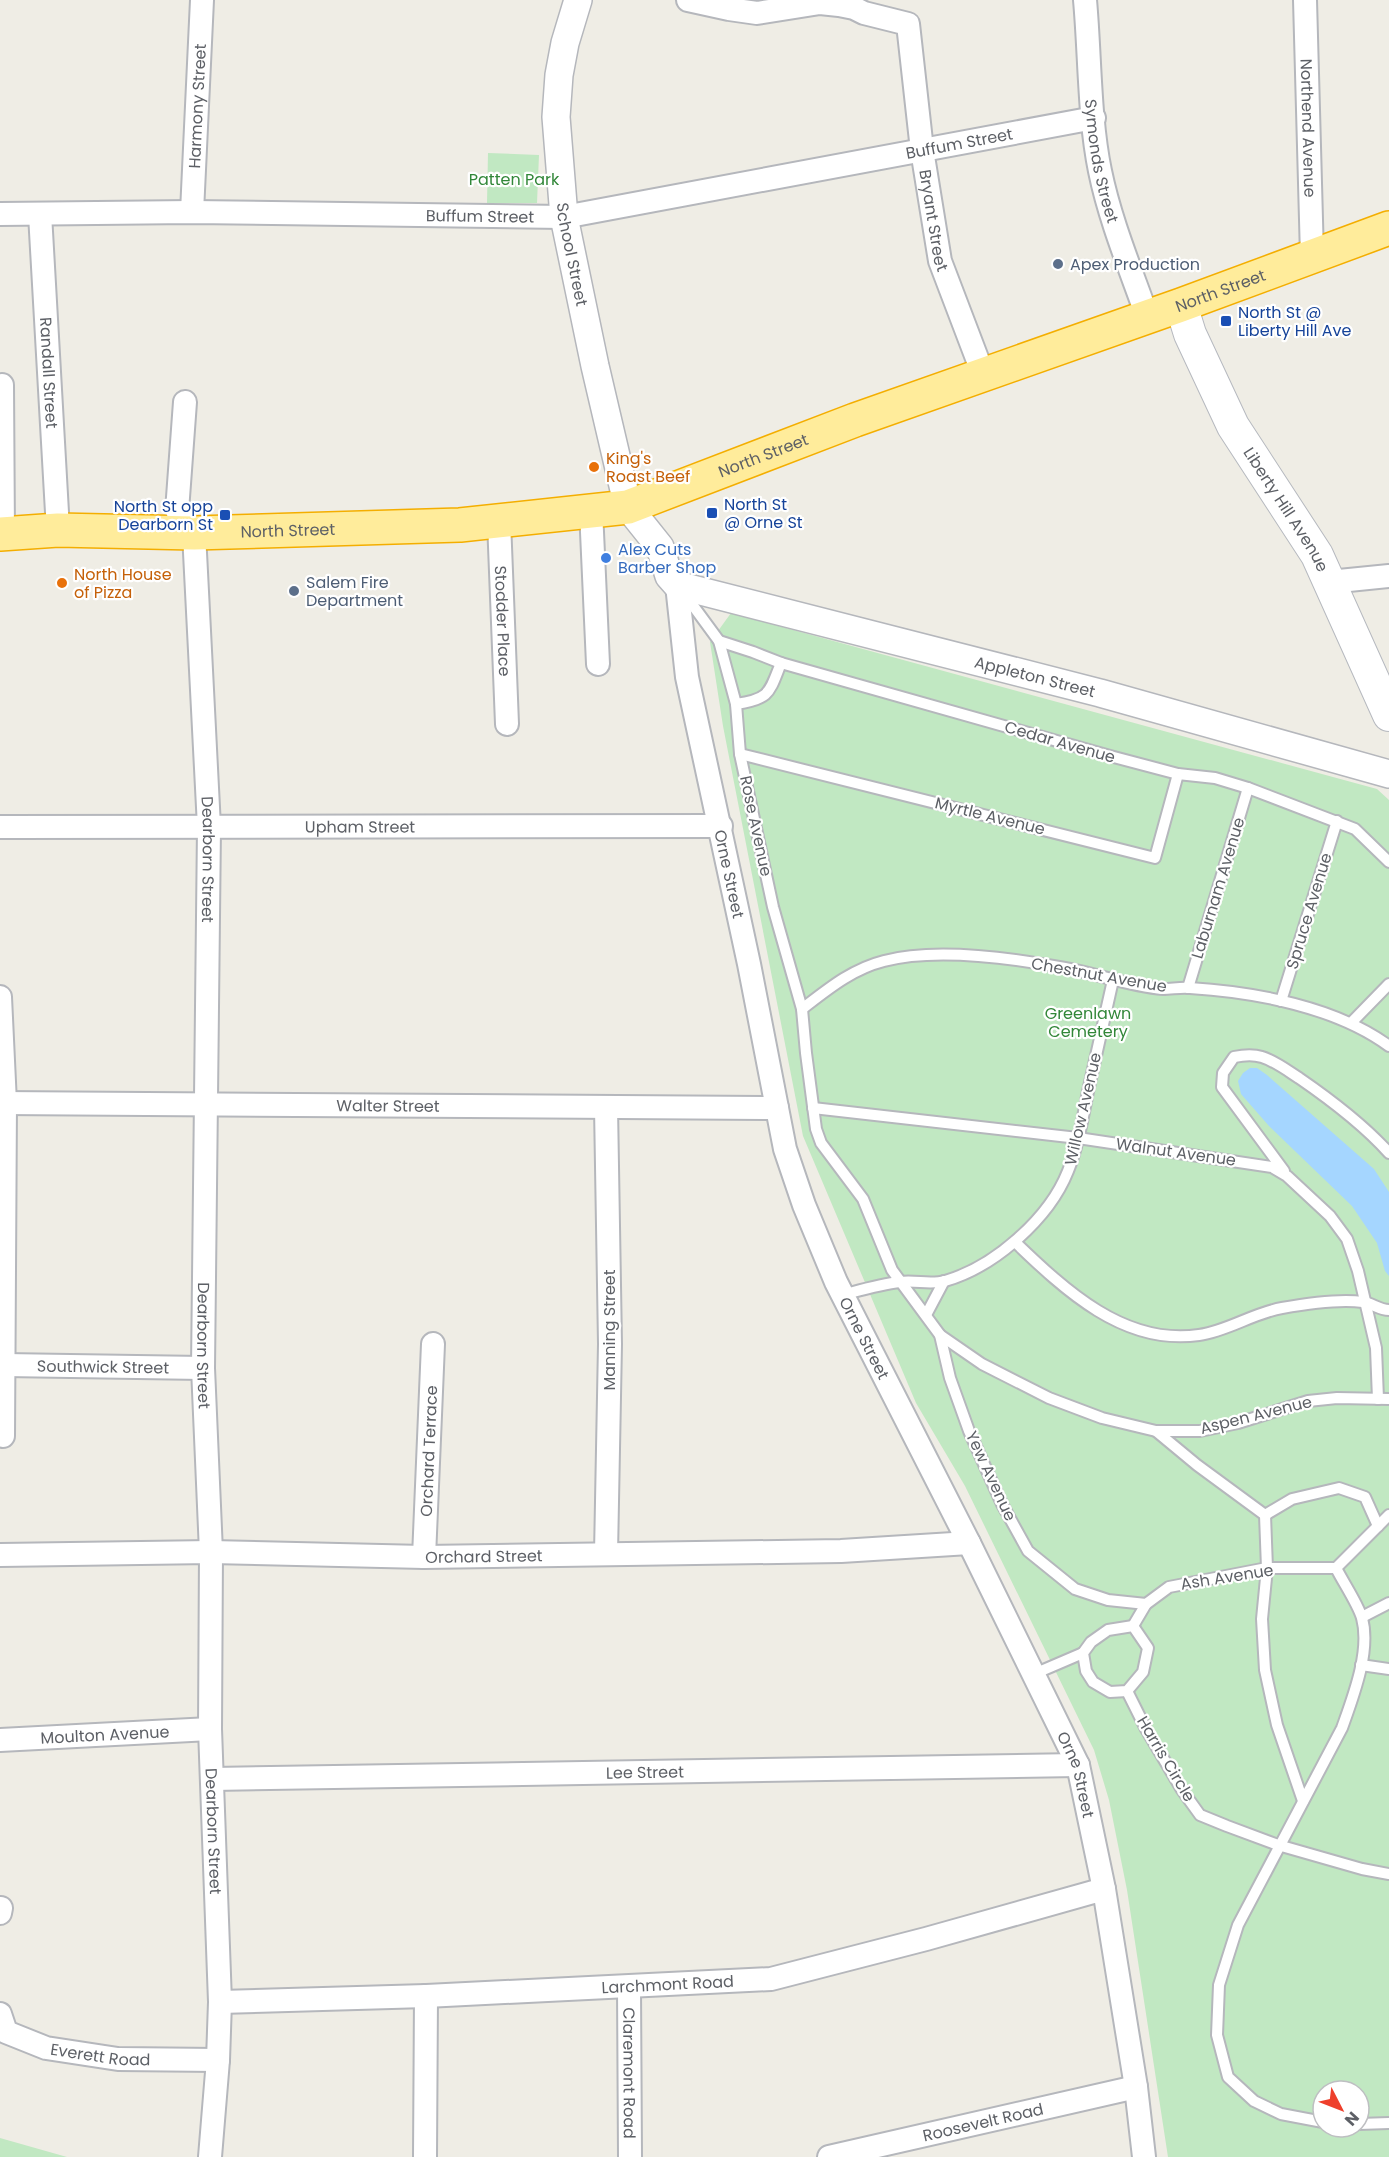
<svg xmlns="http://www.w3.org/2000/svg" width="1389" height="2157" viewBox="0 0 1389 2157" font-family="Poppins,sans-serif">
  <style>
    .green { fill: #c1e8c2; fill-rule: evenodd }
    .water { fill: #a5d6ff }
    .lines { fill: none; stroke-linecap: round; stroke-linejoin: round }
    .service-casing { stroke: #b5b7bc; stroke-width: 14 }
    .minor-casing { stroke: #b5b7bc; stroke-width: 26 }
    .tertiary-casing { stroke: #b5b7bc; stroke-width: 30 }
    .secondary-casing { stroke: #b6b9bf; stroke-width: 34 }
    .trunk-casing { stroke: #f4ae00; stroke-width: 36 }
    .service { stroke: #fff; stroke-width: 10 }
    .minor { stroke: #fff; stroke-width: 22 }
    .tertiary { stroke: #fff; stroke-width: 27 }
    .secondary { stroke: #fff; stroke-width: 32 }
    .trunk { stroke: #ffec9b; stroke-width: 33 }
    .service-dot { fill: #5c6f8a; stroke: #fff; stroke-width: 2 }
    .transit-dot { fill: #1a4fb4; stroke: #fff; stroke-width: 2 }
    .food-dot { fill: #e8710a; stroke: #fff; stroke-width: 2 }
    .shop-dot { fill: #3f7fe0; stroke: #fff; stroke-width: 2 }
    .labels { text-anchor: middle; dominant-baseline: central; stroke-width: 4.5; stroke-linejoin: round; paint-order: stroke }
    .street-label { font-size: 16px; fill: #5d6066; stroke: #fff }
    .park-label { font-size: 16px; fill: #328739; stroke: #fff }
    .service-label { font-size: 16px; fill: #4e5e75; stroke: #fff; text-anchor: start }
    .transit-label { font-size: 16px; fill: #164399; stroke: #fff; text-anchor: start }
    .food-label { font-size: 16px; fill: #c56008; stroke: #fff; text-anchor: start }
    .shop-label { font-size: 16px; fill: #366cbe; stroke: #fff; text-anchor: start }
  </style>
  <rect width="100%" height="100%" fill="#efede5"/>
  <g class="green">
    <polygon points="488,153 539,155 537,203 487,203"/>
    <path d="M731,613L1377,789L1389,800V2157H1168L1127,1890L1109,1800L1094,1750L965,1486L916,1403L803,1136L723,726L710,642ZM1323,2091H1359V2127H1323Z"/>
    <polygon points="0,2138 67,2157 0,2157"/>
  </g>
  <polygon class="water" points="1250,1068 1257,1068 1267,1075 1374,1169 1389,1192 1389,1276 1385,1271 1377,1243 1352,1206 1269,1126 1241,1094 1238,1081 1243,1073"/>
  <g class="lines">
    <defs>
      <g id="service">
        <polyline points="683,592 719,641 736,704 740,754 773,907 802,1009 806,1053 816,1129 821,1143 863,1199 892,1270 940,1335 950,1378 969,1431 1002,1504 1028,1551 1075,1589 1108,1600 1146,1604"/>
        <polyline points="719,641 753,652 781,663 1110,756 1178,774 1215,778 1248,788 1355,829 1389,862"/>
        <path d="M736,704C770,699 769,693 781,663"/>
        <polyline points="740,754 1155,858 1178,774"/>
        <polyline points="1188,988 1248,788"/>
        <polyline points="1281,1001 1337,821"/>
        <path d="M802,1009C828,989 852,969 884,961C936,947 1012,958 1065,968C1098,974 1129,986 1163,989C1172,989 1181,987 1190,988C1255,992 1336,1007 1389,1046"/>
        <polyline points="1351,1023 1389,984"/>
        <polyline points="813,1108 1078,1138 1272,1167 1287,1176 1330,1216 1347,1239 1358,1271 1376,1348 1378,1399"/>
        <path d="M1284,1171L1222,1087L1223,1073L1234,1057C1243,1055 1253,1054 1262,1057C1275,1061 1288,1071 1299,1078C1331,1100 1363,1124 1389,1153"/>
        <path d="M1015,1242C1065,1290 1124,1346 1199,1335C1228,1331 1253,1313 1282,1308C1304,1304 1341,1299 1363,1302C1372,1303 1379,1310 1389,1310"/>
        <path d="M842,1295C861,1290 881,1284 900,1282C916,1280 930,1285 945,1281C994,1267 1049,1219 1068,1171C1079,1144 1083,1115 1089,1087C1097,1051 1105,1016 1113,980"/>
        <polyline points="926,1315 944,1281"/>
        <polyline points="940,1335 982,1364 1049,1398 1102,1418 1156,1431 1200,1431 1238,1423 1308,1401 1337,1398 1389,1399"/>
        <polyline points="1156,1431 1197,1465 1265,1515"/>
        <polyline points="1265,1515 1267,1568 1262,1619 1265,1670 1277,1725 1303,1801"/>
        <polyline points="1265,1515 1292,1499 1339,1488 1365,1497 1378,1526"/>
        <polyline points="1362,1617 1389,1603"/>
        <polyline points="1133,1626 1146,1604 1169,1587 1267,1568 1336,1568 1389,1515"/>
        <polygon points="1133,1626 1148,1648 1143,1672 1127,1691 1110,1692 1093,1682 1086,1671 1083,1653 1091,1642 1108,1630"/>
        <polyline points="1361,1665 1389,1669"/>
        <polyline points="1034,1674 1083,1653"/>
        <polyline points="1127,1691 1146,1729 1182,1790 1200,1815 1227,1826 1278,1845 1362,1869 1389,1874"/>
        <path d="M1323,2122L1281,2114L1254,2101L1228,2077L1217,2035L1219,1985L1238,1925L1342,1728C1353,1697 1371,1651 1362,1618C1358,1604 1343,1582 1336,1568"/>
        <polyline points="1359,2124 1389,2123"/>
      </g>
      <g id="minor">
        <path id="s1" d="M688,0L729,9L757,13L820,3L839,5L854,8L864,13L908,24L922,150L940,261L983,374"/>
        <path id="s2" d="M1085,0C1090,55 1089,118 1100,171C1110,220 1130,268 1147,316"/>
        <path id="s3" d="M1305,0L1312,256"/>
        <path id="s4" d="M192,212L202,0"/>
        <path id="s5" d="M0,214L192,212L564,217L1094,118"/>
        <path id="s6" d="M40,214L58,530"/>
        <polyline points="2,385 3,534"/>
        <path id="s7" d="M185,402L177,511L194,533L209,827L203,1368L211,1552L210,1729L220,2002L218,2060L210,2157"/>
        <polyline points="591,510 598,664"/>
        <path id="s8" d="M499,521L507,724"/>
        <polyline points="1329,582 1389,576"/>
        <path id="s9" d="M677,585L687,677L749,964L785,1149L804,1205L836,1282L969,1543L1078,1765L1104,1889L1136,2087L1144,2157"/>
        <path id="s10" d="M0,827L721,826"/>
        <polyline points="0,997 5,1103 3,1436"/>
        <path id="s11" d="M0,1103L777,1108"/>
        <path id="s12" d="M4,1365L203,1368"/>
        <polyline points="606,1554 610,1344 606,1107"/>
        <path id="s13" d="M0,1555L211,1552L424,1557L841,1551L969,1543"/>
        <path id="s14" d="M424,1557L433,1344"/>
        <path id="s15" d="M0,1740L210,1729"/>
        <path id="s16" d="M213,1779L1078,1765"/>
        <polyline points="0,1913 1,1908"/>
        <path id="s17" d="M629,1987L630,2157"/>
        <path id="s18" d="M220,2002L426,1996L771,1979L926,1939L1104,1889"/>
        <path id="s19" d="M0,2014L6,2032L46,2048L118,2059L218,2060"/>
        <polyline points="425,2157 426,1996"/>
        <path id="s20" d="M829,2157L1136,2087"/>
      </g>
      <g id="tertiary">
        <path id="s21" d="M578,0L565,43L559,75L556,117L564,217L595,366L628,507L660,547L669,576L677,585L1100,693L1389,774"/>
      </g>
      <g id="secondary">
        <path id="s22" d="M1181,305L1190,334L1233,426L1317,555L1389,715"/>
      </g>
      <g id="trunk">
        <path id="s23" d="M0,534L58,530L194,533L460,525L628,507L855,420L1181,305L1389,228"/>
      </g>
    </defs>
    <use href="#service" class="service-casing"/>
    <use href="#minor" class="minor-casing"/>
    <use href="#tertiary" class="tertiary-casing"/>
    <use href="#secondary" class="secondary-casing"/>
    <use href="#trunk" class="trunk-casing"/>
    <use href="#service" class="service"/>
    <use href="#minor" class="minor"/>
    <use href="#tertiary" class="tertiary"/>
    <use href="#secondary" class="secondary"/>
    <use href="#trunk" class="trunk"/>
  </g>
  <g class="service-dot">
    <circle cx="1058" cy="264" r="6"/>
    <circle cx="294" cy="591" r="6"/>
  </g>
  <g class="transit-dot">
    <rect x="1220" y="315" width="12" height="12" rx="3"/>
    <rect x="706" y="507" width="12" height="12" rx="3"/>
    <rect x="219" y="509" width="12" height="12" rx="3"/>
  </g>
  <g class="food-dot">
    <circle cx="594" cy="467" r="6"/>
    <circle cx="62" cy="583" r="6"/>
  </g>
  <circle class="shop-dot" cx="606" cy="558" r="6"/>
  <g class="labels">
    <g class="street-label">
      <text stroke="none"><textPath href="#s4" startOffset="106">Harmony Street</textPath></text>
      <text stroke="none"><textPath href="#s3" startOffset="128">Northend Avenue</textPath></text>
      <text stroke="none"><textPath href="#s5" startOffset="966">Buffum Street</textPath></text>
      <text stroke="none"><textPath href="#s2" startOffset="162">Symonds Street</textPath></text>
      <text stroke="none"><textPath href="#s5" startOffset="480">Buffum Street</textPath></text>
      <text stroke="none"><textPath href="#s1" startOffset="423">Bryant Street</textPath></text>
      <text stroke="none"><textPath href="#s21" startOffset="258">School Street</textPath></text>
      <text stroke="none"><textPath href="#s23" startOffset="1260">North Street</textPath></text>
      <text stroke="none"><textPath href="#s6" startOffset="159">Randall Street</textPath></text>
      <text stroke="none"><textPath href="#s23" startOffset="774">North Street</textPath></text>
      <text stroke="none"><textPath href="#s22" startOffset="231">Liberty Hill Avenue</textPath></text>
      <text stroke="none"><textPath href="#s23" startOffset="288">North Street</textPath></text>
      <text stroke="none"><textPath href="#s8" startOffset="100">Stodder Place</textPath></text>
      <text stroke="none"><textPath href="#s21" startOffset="980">Appleton Street</textPath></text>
      <text transform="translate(1060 742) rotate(16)">Cedar Avenue</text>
      <text transform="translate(990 816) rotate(14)">Myrtle Avenue</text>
      <text transform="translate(756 826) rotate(78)">Rose Avenue</text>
      <text stroke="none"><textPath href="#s10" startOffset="360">Upham Street</textPath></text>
      <text stroke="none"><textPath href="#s7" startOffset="464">Dearborn Street</textPath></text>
      <text stroke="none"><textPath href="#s9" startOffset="294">Orne Street</textPath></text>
      <text transform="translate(1218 888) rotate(-73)">Laburnam Avenue</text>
      <text transform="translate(1309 911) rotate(-73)">Spruce Avenue</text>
      <text transform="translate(1099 975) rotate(10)">Chestnut Avenue</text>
      <text stroke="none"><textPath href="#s11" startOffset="388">Walter Street</textPath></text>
      <text transform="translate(1083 1109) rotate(-77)">Willow Avenue</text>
      <text transform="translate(1176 1152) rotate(8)">Walnut Avenue</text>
      <text transform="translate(609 1330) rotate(-90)">Manning Street</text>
      <text stroke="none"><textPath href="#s9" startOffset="780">Orne Street</textPath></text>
      <text stroke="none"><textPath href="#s7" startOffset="950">Dearborn Street</textPath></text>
      <text stroke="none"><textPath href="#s12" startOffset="99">Southwick Street</textPath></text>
      <text transform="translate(1256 1415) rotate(-14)">Aspen Avenue</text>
      <text stroke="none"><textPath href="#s14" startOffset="106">Orchard Terrace</textPath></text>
      <text transform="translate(991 1476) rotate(65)">Yew Avenue</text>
      <text stroke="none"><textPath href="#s13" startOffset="484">Orchard Street</textPath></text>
      <text transform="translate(1227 1577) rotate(-9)">Ash Avenue</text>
      <text stroke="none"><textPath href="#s15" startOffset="105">Moulton Avenue</textPath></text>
      <text transform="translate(1166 1759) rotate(59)">Harris Circle</text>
      <text stroke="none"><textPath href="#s16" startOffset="432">Lee Street</textPath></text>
      <text stroke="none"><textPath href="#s9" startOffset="1266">Orne Street</textPath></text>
      <text stroke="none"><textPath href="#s7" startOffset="1436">Dearborn Street</textPath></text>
      <text stroke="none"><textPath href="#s18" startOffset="448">Larchmont Road</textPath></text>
      <text stroke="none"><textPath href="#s19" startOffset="117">Everett Road</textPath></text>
      <text stroke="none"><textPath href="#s17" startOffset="86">Claremont Road</textPath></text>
      <text stroke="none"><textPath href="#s20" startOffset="158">Roosevelt Road</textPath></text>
    </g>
    <g class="park-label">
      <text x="514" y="179">Patten Park</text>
      <text x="1088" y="1013">Greenlawn<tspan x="1088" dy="18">Cemetery</tspan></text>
    </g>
    <g class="service-label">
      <text x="1070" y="264">Apex Production</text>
      <text x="306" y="582">Salem Fire<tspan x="306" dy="18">Department</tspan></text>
    </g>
    <g class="transit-label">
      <text x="1238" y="312">North St @<tspan x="1238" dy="18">Liberty Hill Ave</tspan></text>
      <text x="724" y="504">North St<tspan x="724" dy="18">@ Orne St</tspan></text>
      <text x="213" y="506" text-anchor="end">North St opp<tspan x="213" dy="18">Dearborn St</tspan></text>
    </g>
    <g class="food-label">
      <text x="606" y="458">King's<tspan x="606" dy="18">Roast Beef</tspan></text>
      <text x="74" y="574">North House<tspan x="74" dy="18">of Pizza</tspan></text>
    </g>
    <g class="shop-label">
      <text x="618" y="549">Alex Cuts<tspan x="618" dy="18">Barber Shop</tspan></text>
    </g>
  </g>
  <g transform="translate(1341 2109) rotate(132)"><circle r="28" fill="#ffffff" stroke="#bebfc2" stroke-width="1.5"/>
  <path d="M0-4.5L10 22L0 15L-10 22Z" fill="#ee402c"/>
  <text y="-9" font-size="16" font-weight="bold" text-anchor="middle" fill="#5d6066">N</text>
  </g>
</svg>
